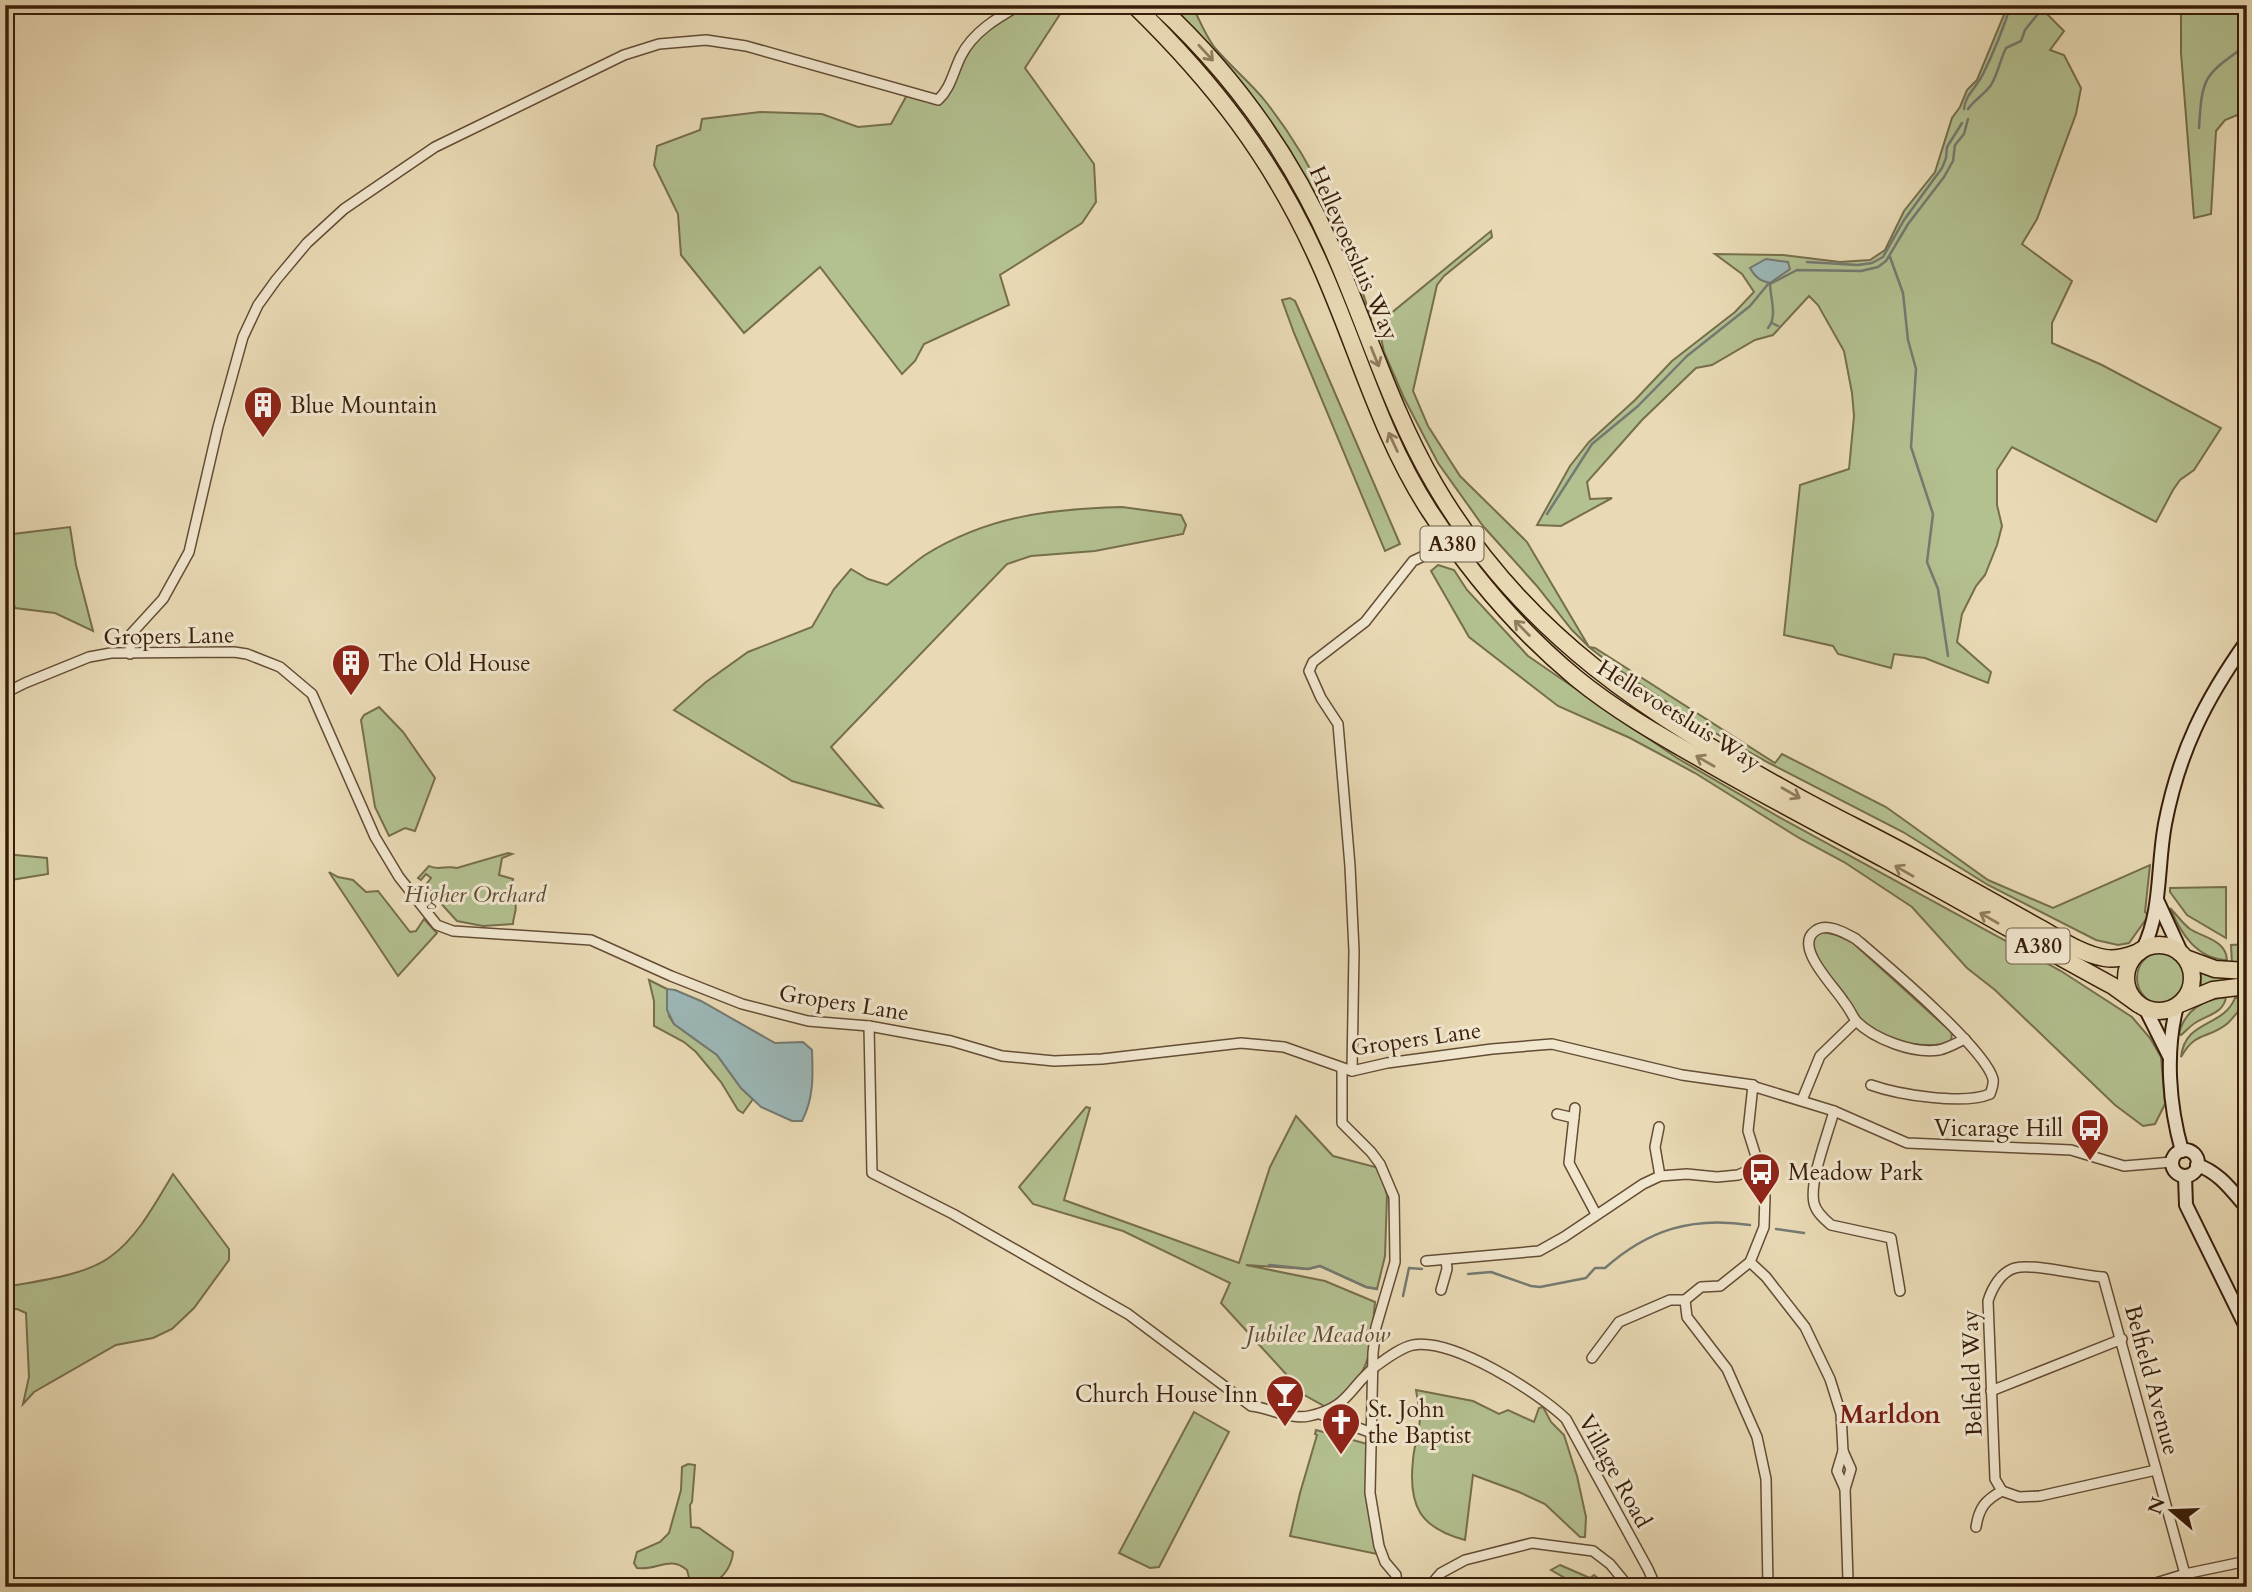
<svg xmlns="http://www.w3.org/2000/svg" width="2252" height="1592" viewBox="0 0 2252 1592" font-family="Cardo,serif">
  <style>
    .green { fill: #b3c090; stroke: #766e4c; stroke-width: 2 }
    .water { fill: #9cb8b8; stroke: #747a72; stroke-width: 2 }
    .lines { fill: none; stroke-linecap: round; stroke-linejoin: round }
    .stream { stroke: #747a72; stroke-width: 2.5 }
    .street-casing { stroke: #644c34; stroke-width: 12 }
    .secondary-casing { stroke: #381d09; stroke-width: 16 }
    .highway-casing { stroke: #381d09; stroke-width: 19 }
    .street { stroke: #f1e7cf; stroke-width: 9 }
    .secondary { stroke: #f1e7cf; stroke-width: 12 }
    .highway { stroke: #e9dab5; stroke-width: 16 }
    .oneway { stroke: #907c5f }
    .labels { text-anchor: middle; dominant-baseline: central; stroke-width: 6; stroke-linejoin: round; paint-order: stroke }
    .shield { fill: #f1e7cf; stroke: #705a44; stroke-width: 2 }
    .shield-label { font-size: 21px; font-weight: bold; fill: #381d09 }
    .street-label { font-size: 23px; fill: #381d09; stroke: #f1e7cf }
    .poi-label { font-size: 23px; fill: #381d09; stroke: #f1e7cf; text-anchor: start }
    .park-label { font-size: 23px; font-style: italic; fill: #5d4e32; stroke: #f1e7cf }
    .quarter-label { font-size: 26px; font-weight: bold; fill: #7a1f14; stroke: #f1e7cf }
  </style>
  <rect width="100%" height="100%" fill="#e9dab5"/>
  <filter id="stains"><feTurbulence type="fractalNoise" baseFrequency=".00286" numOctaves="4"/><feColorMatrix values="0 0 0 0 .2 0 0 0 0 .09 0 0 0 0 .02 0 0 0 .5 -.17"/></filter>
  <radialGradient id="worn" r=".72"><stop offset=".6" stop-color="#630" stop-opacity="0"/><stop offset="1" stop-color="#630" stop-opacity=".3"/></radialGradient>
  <g class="green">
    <path d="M1026,5H1066L1025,68L1094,164L1096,202L1082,223L1000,275L1009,305L924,344L915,361L902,374L820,267L744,333L681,255L678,214L654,165L657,146L700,130L702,119L760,112L822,114L858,127L891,124L907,95L940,104C957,89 955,73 966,55C979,32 1004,17 1026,5Z"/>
    <path d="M1164,5H1192C1199,19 1205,35 1215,48C1231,67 1251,83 1266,102C1317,167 1348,241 1371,319L1363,316L1305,188Z"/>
    <polygon points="2008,5 2048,5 2045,12 2064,31 2050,50 2064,55 2081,88 2076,114 2037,219 2022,244 2072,281 2052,323 2052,343 2102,365 2221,428 2194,470 2180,480 2173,490 2156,522 2012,447 1997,470 1997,505 2002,526 1997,545 1985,575 1976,586 1962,614 1957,642 1991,672 1988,683 1925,658 1894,654 1891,668 1838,654 1833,646 1784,635 1800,485 1849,469 1854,416 1852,393 1844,351 1818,305 1809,296 1773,335 1755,340 1712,365 1696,368 1642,420 1587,482 1590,499 1612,498 1561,526 1537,525 1570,466 1589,442 1635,400 1672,361 1735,312 1754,292 1742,274 1715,254 1783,255 1840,262 1870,260 1885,250 1904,211 1935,172 1952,118 1960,107 1967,90 1977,80"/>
    <polygon points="2181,5 2247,5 2247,111 2225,120 2216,131 2211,214 2194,218 2181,53"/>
    <polygon points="1491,231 1492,237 1444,276 1437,285 1413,391 1428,426 1460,476 1527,542 1589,647 1595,648 1775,763 1782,754 1886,807 1988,880 2053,908 2150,865 2145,912 2149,915 2129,943 2118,945 2096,940 1988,885 1903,832 1769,763 1699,724 1612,665 1589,647 1572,630 1536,585 1483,526 1438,463 1404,398 1384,352 1378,324"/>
    <polygon points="1290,298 1295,301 1303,319 1400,544 1385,551 1294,333 1282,300"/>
    <path d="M1122,507L1181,515L1186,525L1183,534L1095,551L1031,556L1007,564L831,747L882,807L792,781L674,710L706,682L748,652L812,627L834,589L851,569L868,579L887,585C900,575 912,564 925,555C988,516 1050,509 1122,507Z"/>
    <polygon points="70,527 76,565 93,631 55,613 15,608 5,570 5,535"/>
    <polygon points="1438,565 1454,570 1467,590 1528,656 1677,758 1786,821 2061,971 2132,1017 2150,1038 2161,1057 2165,1104 2155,1124 2143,1126 2115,1105 1995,990 1967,968 1912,907 1844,862 1799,838 1695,773 1630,738 1558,706 1469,637 1431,571"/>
    <polygon points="379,707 403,732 435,778 415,831 405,828 389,836 375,807 361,720 364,715"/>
    <path d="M508,853L512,854L502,858L499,875L513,879L510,898C521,905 513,914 513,924L483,926L457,921L425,886L431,878L426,874L421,880L418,878L429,866C438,871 446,865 457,868Z"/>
    <polygon points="5,854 47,858 48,874 5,881"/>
    <polygon points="329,872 338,877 353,880 366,892 378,891 410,932 416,931 424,919 437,933 398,976"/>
    <polygon points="2226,887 2226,938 2187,915 2170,892 2170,888"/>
    <path d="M2170,908C2177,915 2183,924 2190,929C2204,938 2226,940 2227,960C2197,959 2181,934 2170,908Z"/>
    <path d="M1823,932L1837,935L1852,942L1949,1030L1952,1034L1951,1040C1932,1051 1889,1042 1872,1030C1861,1023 1817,963 1813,951C1811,945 1812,940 1815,935Z"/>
    <polygon points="2247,944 2247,965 2232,964 2231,945"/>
    <circle cx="2164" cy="978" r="27"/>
    <polygon points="2201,971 2247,977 2247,981 2201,987"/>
    <polygon points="649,980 667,989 669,1016 674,1024 717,1055 741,1088 753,1099 743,1113 738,1110 721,1082 696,1052 684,1042 654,1026 654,1001"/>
    <path d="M2226,997C2224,1013 2207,1015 2195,1023C2190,1026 2186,1031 2181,1035L2179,1033C2186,1009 2203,1000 2226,997Z"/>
    <path d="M2235,998H2247V1009H2240C2236,1014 2232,1019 2228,1023C2208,1040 2196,1030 2181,1057C2185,1019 2223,1028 2235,998Z"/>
    <path d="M1086,1107L1090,1108L1064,1200L1239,1263L1270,1167L1296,1116L1333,1156L1379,1168L1387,1195L1385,1256L1377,1289L1366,1287L1320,1266L1308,1269L1246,1265L1325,1281L1375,1302C1370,1355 1373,1376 1326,1407L1290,1387L1286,1374L1221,1303L1230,1283L1123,1231L1033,1204L1019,1187Z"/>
    <path d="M173,1174L229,1249V1260L194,1308L172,1329L153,1338L116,1345L34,1392L23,1404L29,1377L26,1313L17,1309H5V1287C37,1281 84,1276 110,1257C138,1237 156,1202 173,1174Z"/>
    <path d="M1416,1390L1473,1401L1499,1414L1508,1410L1534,1422L1539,1408L1543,1407L1551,1422L1564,1435L1577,1476L1586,1517L1585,1537H1580L1545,1504L1519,1492L1473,1475L1465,1540C1420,1528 1408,1506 1413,1460C1414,1445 1420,1431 1420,1417C1420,1408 1417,1398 1416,1390Z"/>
    <polygon points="1194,1412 1229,1432 1159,1567 1150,1568 1119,1553"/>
    <polygon points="1316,1430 1371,1445 1368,1504 1377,1554 1290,1536 1300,1493 1317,1435 1315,1434"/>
    <path d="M688,1464L695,1465L692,1502L690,1505L691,1527L699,1528L733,1552C732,1565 724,1578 712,1583L711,1587L694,1585L690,1581L687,1570C670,1555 657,1571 637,1568L634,1563L637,1552L660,1542L669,1533L681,1490L682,1467Z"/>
    <polygon points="1560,1565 1590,1578 1594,1575 1609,1587 1581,1587 1551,1570"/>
  </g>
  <g class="water">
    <path d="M1766,259L1788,262L1790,269L1770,283C1760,281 1755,277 1750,268Z"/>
    <path d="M667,989L675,990L701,1001L775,1043L803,1042L812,1050C813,1075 814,1098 802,1121H792L761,1107L741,1088L717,1055L674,1024L667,1010Z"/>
  </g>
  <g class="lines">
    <g class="stream">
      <path d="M1964,109C1965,95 1977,87 1983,74C1994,52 2003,29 2011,5"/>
      <path d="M1968,109C1974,100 1984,95 1991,85C1998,74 2000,60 2006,48L2021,41L2025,30L2045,5"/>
      <path d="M2199,128C2202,76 2204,75 2247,45"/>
      <polyline points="1890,257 1903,293 1908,340 1916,369 1911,447 1933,514 1927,562 1938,589 1948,656"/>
      <polyline points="1807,262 1858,265 1872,263 1883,257 1904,220 1942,168 1946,158 1947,147 1962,123"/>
      <polyline points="1770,284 1797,270 1861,271 1878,267 1886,261 1908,224 1944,177 1953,161 1955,145 1964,134 1968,119"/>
      <polyline points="1772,323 1778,326"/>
      <path d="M1768,328C1778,316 1770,298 1770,283"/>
      <polyline points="1547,514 1592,444 1638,406 1687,356 1750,306 1769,283"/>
      <polyline points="1776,1229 1804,1233"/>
      <polyline points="1269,1265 1308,1269 1320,1266 1366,1287 1377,1289"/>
      <path d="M1468,1274L1491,1272L1531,1286L1540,1287L1586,1278L1595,1268H1605C1648,1230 1692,1216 1750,1225"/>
      <polyline points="1403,1296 1409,1268 1422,1269"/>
    </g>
    <defs>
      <g id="street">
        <path d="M130,654L131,634L163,599L189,552L218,427L243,337L258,305L276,280L307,243L344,209L435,147L624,55L659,44L706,40L746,46L938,100C951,88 953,72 961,56C973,32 997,18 1020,5"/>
        <polyline points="5,693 25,683 89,657 111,653 234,652 247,654 280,667 312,694 375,837 399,877 437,925 453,931 591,940 671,976 742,1004 808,1021 869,1026 951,1041 1002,1056 1054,1061 1102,1059 1241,1043 1284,1047 1352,1071 1387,1063 1492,1049 1552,1044 1682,1075 1753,1085"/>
        <path d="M1856,1021C1874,1039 1913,1054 1939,1050C1948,1048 1956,1043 1965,1039"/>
        <path d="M869,1026L872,1173L953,1214L1128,1314L1251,1406C1270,1408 1290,1420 1309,1416C1349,1408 1349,1387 1376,1366C1387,1358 1400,1348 1413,1345C1453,1338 1538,1392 1566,1419L1648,1569L1656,1587"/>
        <polyline points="1342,1069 1342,1123 1371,1152 1380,1164 1394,1197 1395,1262 1376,1327 1373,1353 1370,1493 1379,1546 1385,1562 1396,1575 1397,1587"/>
        <polyline points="1352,1071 1354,951 1350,866 1338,724 1321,698 1309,671 1313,662 1365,622 1413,561 1451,543"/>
        <polyline points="1749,1085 1834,1111 1907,1143 2071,1150 2124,1166 2172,1162"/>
        <path d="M1802,1100L1820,1056L1856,1021C1852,1015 1849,1008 1844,1002C1835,987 1793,947 1815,931C1827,922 1845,933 1856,939C1884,963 1985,1048 1993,1079C1994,1084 1992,1089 1990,1094C1964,1105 1899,1095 1871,1085"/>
        <polyline points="1575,1108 1569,1163 1596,1214"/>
        <path d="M1834,1111C1828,1134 1809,1181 1814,1203C1816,1212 1824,1219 1831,1225L1891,1238L1900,1291"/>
        <polyline points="1557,1114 1574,1118"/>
        <polyline points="1659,1127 1655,1147 1660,1176"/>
        <polyline points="1426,1261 1539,1251 1564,1237 1643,1184 1660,1176 1687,1174 1717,1177 1738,1175 1759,1166 1748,1131 1753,1085"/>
        <polyline points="1750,1262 1766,1277 1805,1327 1830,1379 1841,1414 1843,1451 1837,1471 1845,1489"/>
        <polyline points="1441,1290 1447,1269 1446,1260"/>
        <polyline points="1685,1300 1687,1317 1727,1369 1757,1437 1766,1479 1768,1587"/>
        <polyline points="1592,1358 1619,1322 1670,1300 1685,1300 1701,1287 1720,1286 1750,1262 1764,1227 1765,1197 1759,1166"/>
        <polyline points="1991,1391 2122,1339"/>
        <polyline points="1320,1414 1372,1433"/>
        <polyline points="1843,1451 1851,1469 1845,1489 1848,1580 1843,1587"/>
        <path d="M2002,1491L1995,1479L1988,1301C1992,1288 2001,1272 2015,1268C2034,1263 2082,1276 2103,1277L2185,1574"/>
        <path d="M1976,1527C1979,1508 1985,1500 2002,1491L2019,1497L2040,1496L2156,1470"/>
        <polyline points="1429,1587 1441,1573 1465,1560 1532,1543 1593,1551 1610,1564 1629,1587"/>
        <polyline points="2143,1587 2185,1574 2247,1561"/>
      </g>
      <g id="secondary">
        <polyline points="2158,902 2182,954"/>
        <path d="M2143,949C2162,910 2157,867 2165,824C2179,752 2205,700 2247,641"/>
        <path d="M2177,1006C2165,1052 2169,1105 2182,1151"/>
        <polyline points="2145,1008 2169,1056"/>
        <circle cx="2185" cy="1163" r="13"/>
        <path d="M2197,1165C2219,1172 2232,1191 2247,1208"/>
        <polyline points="2185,1176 2186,1205 2247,1329"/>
      </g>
      <g id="highway">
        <path d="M1134,5C1214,83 1272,158 1318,260C1356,343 1379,433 1429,510C1470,573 1518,630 1576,678C1615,710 1659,735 1703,760C1763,795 1825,827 1886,860C1962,901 2037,945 2113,986L2138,1004"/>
        <path d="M1158,5C1233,74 1291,155 1332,248C1367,327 1391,410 1435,485C1524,637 1650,715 1800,798C1842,821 1885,841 1927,865C1964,886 2002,907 2040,928C2060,939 2081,954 2105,958C2118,960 2127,956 2139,952"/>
        <circle cx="2159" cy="978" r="33"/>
        <polyline points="2188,959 2215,969 2247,971"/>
        <polyline points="2182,1003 2213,990 2247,986"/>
      </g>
    </defs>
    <use href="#street" class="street-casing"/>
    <use href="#secondary" class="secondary-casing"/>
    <use href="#highway" class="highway-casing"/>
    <use href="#street" class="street"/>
    <use href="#secondary" class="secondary"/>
    <use href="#highway" class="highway"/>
  </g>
  <defs><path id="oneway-shaft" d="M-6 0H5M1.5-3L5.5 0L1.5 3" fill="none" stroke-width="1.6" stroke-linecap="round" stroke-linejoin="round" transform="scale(1.75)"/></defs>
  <g class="oneway">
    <use href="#oneway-shaft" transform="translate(1206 53) rotate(47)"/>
    <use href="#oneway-shaft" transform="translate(1375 357) rotate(68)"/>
    <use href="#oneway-shaft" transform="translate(1393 442) rotate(-115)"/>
    <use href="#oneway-shaft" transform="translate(1522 628) rotate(-135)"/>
    <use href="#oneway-shaft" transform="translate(1705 761) rotate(-150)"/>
    <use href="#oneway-shaft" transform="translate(1791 793) rotate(30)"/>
    <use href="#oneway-shaft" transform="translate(1904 871) rotate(-150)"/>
    <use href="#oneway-shaft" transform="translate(1989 918) rotate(-150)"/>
  </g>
  <defs>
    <symbol id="building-pin" viewBox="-11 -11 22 30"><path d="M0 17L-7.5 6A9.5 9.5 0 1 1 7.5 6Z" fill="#8f2418" stroke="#f1e7cf"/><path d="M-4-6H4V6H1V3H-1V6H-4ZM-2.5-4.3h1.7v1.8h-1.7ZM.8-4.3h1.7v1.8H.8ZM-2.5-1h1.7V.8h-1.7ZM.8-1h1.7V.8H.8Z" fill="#fff"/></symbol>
    <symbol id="bus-pin" viewBox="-11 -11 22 30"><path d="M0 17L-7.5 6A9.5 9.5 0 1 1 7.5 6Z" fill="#8f2418" stroke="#f1e7cf"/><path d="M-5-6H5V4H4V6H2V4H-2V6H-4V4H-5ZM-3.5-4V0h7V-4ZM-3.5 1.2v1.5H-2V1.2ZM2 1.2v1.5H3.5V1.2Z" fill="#fff"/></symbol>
    <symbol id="bar-pin" viewBox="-11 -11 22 30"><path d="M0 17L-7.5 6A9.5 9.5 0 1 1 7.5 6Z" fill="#8f2418" stroke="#f1e7cf"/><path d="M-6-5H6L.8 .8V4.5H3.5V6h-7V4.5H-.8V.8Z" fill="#fff"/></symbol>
    <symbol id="church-pin" viewBox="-11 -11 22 30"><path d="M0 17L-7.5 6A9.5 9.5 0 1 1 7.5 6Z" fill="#8f2418" stroke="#f1e7cf"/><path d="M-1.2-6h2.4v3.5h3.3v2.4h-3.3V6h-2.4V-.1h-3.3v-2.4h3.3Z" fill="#fff"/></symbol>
  </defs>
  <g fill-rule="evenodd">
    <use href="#building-pin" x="241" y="383" width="44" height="60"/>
    <use href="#building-pin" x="329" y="641" width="44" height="60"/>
    <use href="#bus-pin" x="2068" y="1106" width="44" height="60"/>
    <use href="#bus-pin" x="1739" y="1150" width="44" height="60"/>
    <use href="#bar-pin" x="1263" y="1372" width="44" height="60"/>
    <use href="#church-pin" x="1319" y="1400" width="44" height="60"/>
  </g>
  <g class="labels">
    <g class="shield">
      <rect x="1420.5" y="526.5" width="63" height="35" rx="5"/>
      <rect x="2006.5" y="928.5" width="63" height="35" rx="5"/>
    </g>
    <g class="shield-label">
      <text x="1452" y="544">A380</text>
      <text x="2038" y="946">A380</text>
    </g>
    <g class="street-label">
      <text transform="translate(1354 253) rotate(66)">Hellevoetsluis Way</text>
      <text transform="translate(169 636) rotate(-1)">Gropers Lane</text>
      <text transform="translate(1679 715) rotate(32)">Hellevoetsluis Way</text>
      <text transform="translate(844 1003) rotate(9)">Gropers Lane</text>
      <text transform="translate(1416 1039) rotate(-8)">Gropers Lane</text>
      <text transform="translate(1972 1373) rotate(-92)">Belfield Way</text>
      <text transform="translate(2152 1380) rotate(75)">Belfield Avenue</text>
      <text transform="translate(1615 1471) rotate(61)">Village Road</text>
    </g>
    <g class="poi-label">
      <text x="290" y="405">Blue Mountain</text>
      <text x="378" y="663">The Old House</text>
      <text x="2063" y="1128" text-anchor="end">Vicarage Hill</text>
      <text x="1788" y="1172">Meadow Park</text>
      <text x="1258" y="1394" text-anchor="end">Church House Inn</text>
      <text x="1368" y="1409">St. John<tspan x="1368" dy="26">the Baptist</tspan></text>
    </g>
    <g class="park-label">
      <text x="475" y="894">Higher Orchard</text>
      <text x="1318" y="1334">Jubilee Meadow</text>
    </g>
    <g class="quarter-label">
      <text x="1890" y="1414">Marldon</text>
    </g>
  </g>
  <rect width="2252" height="1592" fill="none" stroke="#e9dab5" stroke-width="28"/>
  <rect x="7" y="7" width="2238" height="1578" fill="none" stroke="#381d09" stroke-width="3.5"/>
  <rect x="14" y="14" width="2224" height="1564" fill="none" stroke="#381d09" stroke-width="2"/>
  <g transform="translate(2172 1511) rotate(289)" stroke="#f1e7cf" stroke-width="5" paint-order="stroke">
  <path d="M0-5L12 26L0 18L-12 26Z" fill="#381d09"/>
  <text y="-10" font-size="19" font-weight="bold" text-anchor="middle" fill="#381d09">N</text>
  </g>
  <rect width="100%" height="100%" filter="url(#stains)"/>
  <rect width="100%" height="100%" fill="url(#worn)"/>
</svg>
